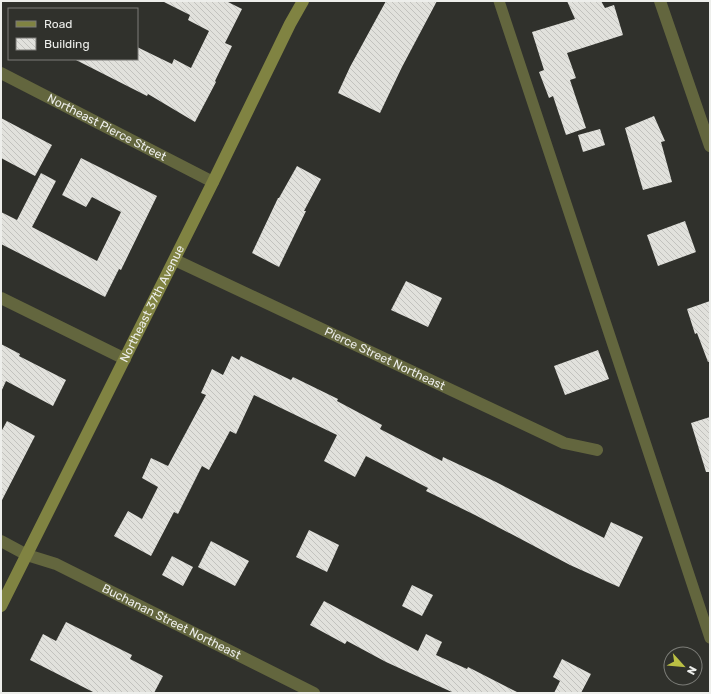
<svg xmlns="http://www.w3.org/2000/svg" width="711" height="694" viewBox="0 0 711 694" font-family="Rubik,sans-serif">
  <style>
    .building { fill: url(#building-back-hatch) }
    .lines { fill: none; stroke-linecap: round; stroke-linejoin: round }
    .lane { stroke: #63663e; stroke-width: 11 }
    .street { stroke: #63663e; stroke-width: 12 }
    .secondary { stroke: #808342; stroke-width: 12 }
    .labels { text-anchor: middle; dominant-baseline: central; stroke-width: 4; stroke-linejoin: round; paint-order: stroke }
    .street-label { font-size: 12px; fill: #edeeeb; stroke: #30312c }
  </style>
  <defs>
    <pattern id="building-back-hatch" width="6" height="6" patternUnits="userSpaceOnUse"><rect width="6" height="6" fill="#e1e1dc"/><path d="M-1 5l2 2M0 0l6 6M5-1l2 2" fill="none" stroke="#c2c2be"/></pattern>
  </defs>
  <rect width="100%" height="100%" fill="#30312c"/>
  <g class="building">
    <polygon points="162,1 226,1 242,9 225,43 232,46 215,81 216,82 195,122 148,94 147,96 74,59 137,59 137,47 172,64 174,59 191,68 209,31 188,20 190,15"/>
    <polygon points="386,1 437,1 402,67 380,113 338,93 350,67"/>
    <polygon points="567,1 601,1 605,8 614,5 623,35 567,53 576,78 570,80 586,128 566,135 553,96 549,98 539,72 544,70 532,32 575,19"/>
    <polygon points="654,116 665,141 661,142 672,182 643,190 625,128"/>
    <polygon points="1,118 52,145 35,176 1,158"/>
    <polygon points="600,129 605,145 583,152 578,135"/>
    <polygon points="81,158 157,196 121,270 119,269 105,297 1,244 1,212 17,220 41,173 56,181 32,227 97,261 121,212 92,197 86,207 62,195"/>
    <polygon points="297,166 321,179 304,211 306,211 279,267 252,253 278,198 279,198"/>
    <polygon points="685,221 696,252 658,266 647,235"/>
    <polygon points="406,281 442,298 428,327 391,310"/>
    <polygon points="710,301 710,361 708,362 697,333 695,334 687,309"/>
    <polygon points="1,344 20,354 19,356 66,380 53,406 6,381 1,392"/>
    <polygon points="598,350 609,379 565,395 554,366"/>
    <polygon points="232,356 239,360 241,356 291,380 293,377 338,399 337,401 382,425 380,429 442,461 443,457 496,482 604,538 611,522 643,537 619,587 570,565 475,515 426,491 428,488 366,456 355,477 324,461 337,435 254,395 236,434 230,431 209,470 202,466 178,514 174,512 151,556 114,536 128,511 142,519 158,487 142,478 151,458 168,466 206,395 201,393 212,369 223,375"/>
    <polygon points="710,417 710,472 706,472 691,423"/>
    <polygon points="7,421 35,436 1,502 1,432"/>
    <polygon points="309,530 339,545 327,572 296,557"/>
    <polygon points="211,541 249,561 235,586 198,567"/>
    <polygon points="172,556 193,567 183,586 162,575"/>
    <polygon points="412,585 433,595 422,616 402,606"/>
    <polygon points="324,601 418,651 426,634 442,642 436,655 467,669 468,667 519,693 454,693 386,662 347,641 345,644 310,625"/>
    <polygon points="66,622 132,655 130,659 163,676 154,693 95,693 30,660 43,634 56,641"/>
    <polygon points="562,659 591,674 581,693 554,693 560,681 553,677"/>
  </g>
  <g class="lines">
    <polyline class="lane" points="499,1 710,638"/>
    <g class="street">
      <polyline points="660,1 710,146"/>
      <path id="s1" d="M1,73L213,182"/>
      <path id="s2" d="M175,260L564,443L597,450"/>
      <polyline points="1,298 125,359"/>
      <path id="s3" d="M1,541L27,555L56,564L314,693"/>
    </g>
    <path class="secondary" id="s4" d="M1,606L213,182L290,24L303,1"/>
  </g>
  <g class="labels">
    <g class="street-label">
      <text stroke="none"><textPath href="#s1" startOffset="119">Northeast Pierce Street</textPath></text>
      <text stroke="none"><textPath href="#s4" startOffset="338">Northeast 37th Avenue</textPath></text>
      <text stroke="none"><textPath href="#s2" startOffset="232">Pierce Street Northeast</textPath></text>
      <text stroke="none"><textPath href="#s3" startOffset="189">Buchanan Street Northeast</textPath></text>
    </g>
  </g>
  <rect width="711" height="694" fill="none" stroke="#edeeeb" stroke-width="4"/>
  <rect x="8" y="8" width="130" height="52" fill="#30312c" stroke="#7c7d78"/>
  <rect x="16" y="21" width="20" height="6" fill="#808342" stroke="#7c7d78"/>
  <text x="44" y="28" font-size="12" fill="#edeeeb">Road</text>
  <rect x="16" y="38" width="20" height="12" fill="url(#building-back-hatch)" stroke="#7c7d78"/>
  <text x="44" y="48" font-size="12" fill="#edeeeb">Building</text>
  <g transform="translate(683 666) rotate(117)"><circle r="19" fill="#30312c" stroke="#7c7d78"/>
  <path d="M0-3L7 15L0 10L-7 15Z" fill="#bbc044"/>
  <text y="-6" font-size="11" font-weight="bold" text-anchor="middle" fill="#edeeeb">N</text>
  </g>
</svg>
